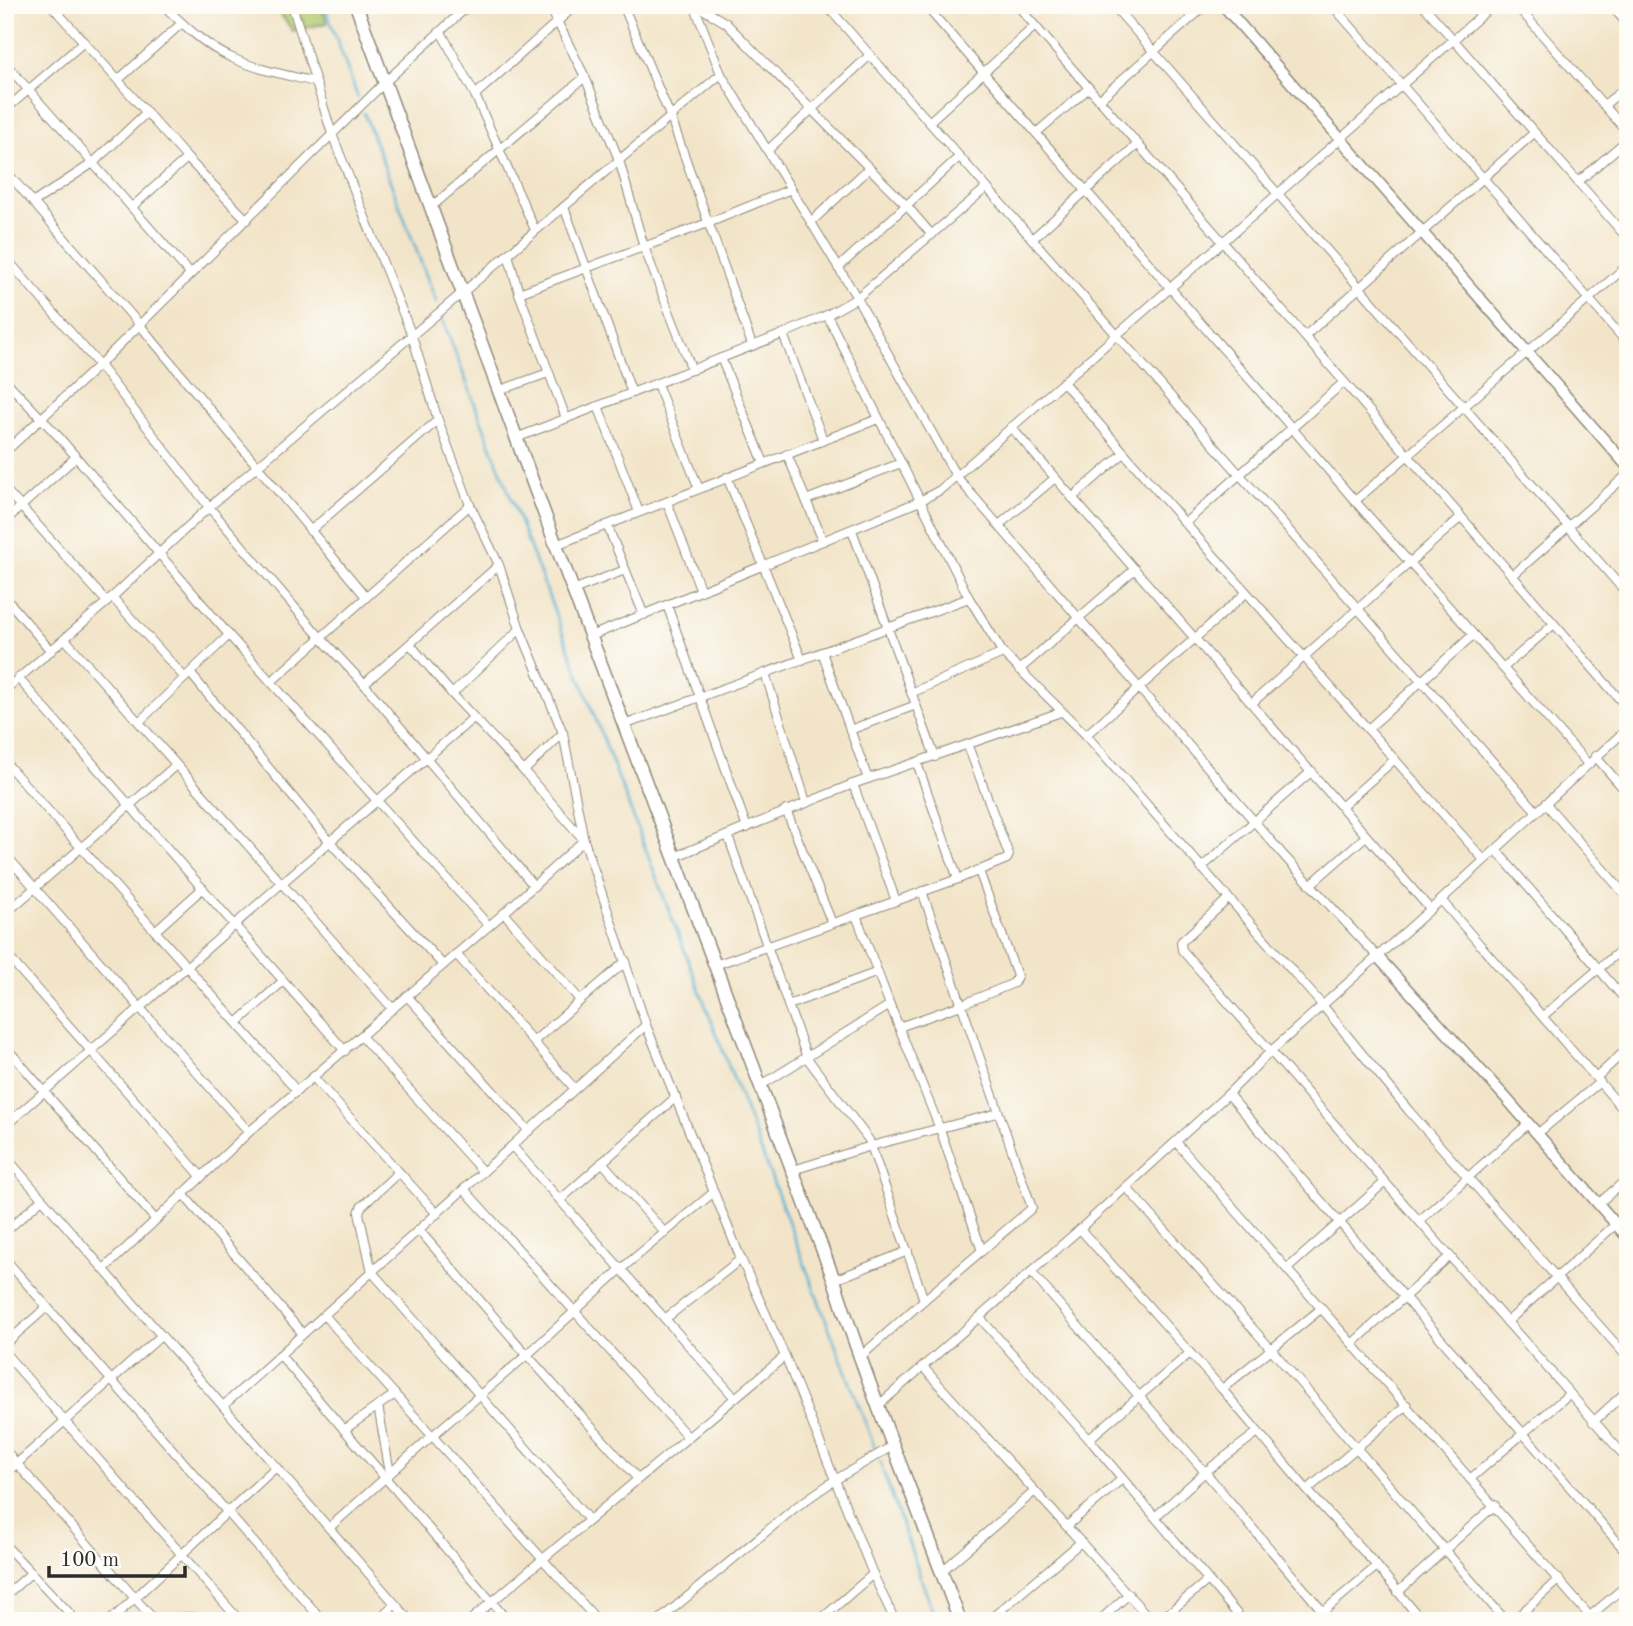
<svg xmlns="http://www.w3.org/2000/svg" width="1633" height="1626" viewBox="0 0 1633 1626" font-family="'Old Standard TT',serif">
  <style>
    .cemetery { fill: url(#cemetery-stones); stroke: #6e7a4c; stroke-width: 2 }
    .lines { fill: none; stroke-linecap: round; stroke-linejoin: round }
    .stream { stroke: #53b0d1; stroke-width: 2.5 }
    .street-casing { stroke: #8e887a; stroke-width: 10 }
    .secondary-casing { stroke: #8e887a; stroke-width: 13 }
    .primary-casing { stroke: #8e887a; stroke-width: 15 }
    .street { stroke: #fff; stroke-width: 8 }
    .secondary { stroke: #fff; stroke-width: 10 }
    .primary { stroke: #fff; stroke-width: 12 }
  </style>
  <defs>
    <pattern id="cemetery-stones" width="16" height="16" patternUnits="userSpaceOnUse" patternTransform="scale(1.75)"><rect width="16" height="16" fill="#b2c96d"/><path d="M2 7V4a2 2 0 0 1 4 0v3zM10 15v-3a2 2 0 0 1 4 0v3z" fill="#91a35a"/></pattern>
  </defs>
  <rect width="100%" height="100%" fill="#fdfcf7"/>
  <filter id="ink" filterUnits="userSpaceOnUse"><feTurbulence type="fractalNoise" baseFrequency=".0143" numOctaves="2"/><feDisplacementMap in="SourceGraphic" scale="14" xChannelSelector="R" yChannelSelector="G"/><feConvolveMatrix kernelMatrix="1 2 1 2 8 2 1 2 1" color-interpolation-filters="sRGB"/></filter>
  <filter id="wash" filterUnits="userSpaceOnUse"><feTurbulence type="fractalNoise" baseFrequency=".00686" numOctaves="4" result="noise"/><feDisplacementMap in="SourceGraphic" scale="28" xChannelSelector="R" yChannelSelector="G"/><feGaussianBlur stdDeviation="1.57" result="paint"/><feColorMatrix in="noise" values="0 0 0 0 0 0 0 0 0 0 0 0 0 0 0 0 0 1.4 0 .05"/><feComposite in="paint" operator="in"/></filter>
  <g filter="url(#wash)">
    <rect width="100%" height="100%" fill="#f2e4c8"/>
    <polygon class="cemetery" points="274,5 321,5 327,23 293,31"/>
    <g class="lines">
      <g class="stream">
        <polyline points="324,5 358,98"/>
        <polyline points="364,113 437,304"/>
        <polyline points="442,318 875,1448"/>
        <polyline points="880,1462 936,1621"/>
      </g>
    </g>
  </g>
  <g filter="url(#ink)">
    <g class="lines">
      <defs>
        <g id="street">
          <polyline points="51,5 187,158 247,220"/>
          <path d="M163,5C184,25 205,46 232,58C258,70 287,75 315,82"/>
          <polyline points="292,5 332,134 412,336 438,420 470,505 499,565 520,629 563,733 584,840 646,1025 741,1259 785,1356 873,1574 895,1621"/>
          <polyline points="549,5 585,77 619,160 644,247 692,370"/>
          <polyline points="623,5 671,118 752,345"/>
          <polyline points="696,5 726,23 907,206 932,235"/>
          <polyline points="826,5 1537,812"/>
          <polyline points="925,5 1355,501 1588,764"/>
          <polyline points="1017,5 1628,709"/>
          <polyline points="1113,5 1628,595"/>
          <polyline points="1332,5 1628,344"/>
          <polyline points="1423,5 1628,239"/>
          <polyline points="1516,5 1628,133"/>
          <polyline points="1611,5 1628,25"/>
          <polyline points="441,32 475,95 535,230"/>
          <polyline points="5,63 190,274"/>
          <polyline points="118,80 182,23"/>
          <polyline points="475,95 576,5"/>
          <polyline points="1099,100 1206,5"/>
          <polyline points="1604,105 1628,86"/>
          <polyline points="5,110 84,42"/>
          <polyline points="929,122 1035,26"/>
          <polyline points="1036,133 1089,88"/>
          <polyline points="768,150 870,55"/>
          <polyline points="5,170 139,324 366,597"/>
          <polyline points="1578,182 1628,139"/>
          <polyline points="986,188 857,298 956,476 1285,857 1377,956"/>
          <polyline points="34,202 93,163 147,112"/>
          <polyline points="132,207 187,158"/>
          <polyline points="564,207 632,393"/>
          <polyline points="430,208 585,77"/>
          <polyline points="811,222 868,169"/>
          <polyline points="1032,239 1138,144"/>
          <polyline points="508,254 519,293 566,418"/>
          <polyline points="5,257 99,365 209,507 320,637 364,684 534,886"/>
          <polyline points="838,268 959,157"/>
          <polyline points="519,293 708,223 791,189"/>
          <polyline points="827,315 969,598 1003,653 1086,735 1323,1006 1409,1111 1628,1358"/>
          <polyline points="783,334 823,440"/>
          <polyline points="1305,336 1534,133"/>
          <polyline points="721,358 764,463"/>
          <polyline points="5,380 59,437 229,635 489,926"/>
          <polyline points="1063,382 1185,523 1484,860"/>
          <polyline points="657,384 699,489"/>
          <polyline points="498,391 548,373"/>
          <polyline points="598,406 639,512"/>
          <polyline points="1011,427 1430,909"/>
          <polyline points="516,438 783,334 827,315 857,298 721,74 694,5"/>
          <polyline points="5,452 99,365 384,83 469,5"/>
          <polyline points="787,454 823,541"/>
          <polyline points="727,477 802,660"/>
          <polyline points="5,489 107,602"/>
          <polyline points="1072,498 1124,453"/>
          <polyline points="806,500 901,463"/>
          <polyline points="1355,501 1628,265"/>
          <polyline points="667,502 701,591"/>
          <polyline points="5,521 76,457"/>
          <polyline points="1185,523 1344,382"/>
          <polyline points="607,525 644,615"/>
          <polyline points="999,525 1055,478"/>
          <polyline points="852,530 935,757"/>
          <polyline points="310,531 438,420"/>
          <polyline points="556,545 878,419"/>
          <polyline points="1512,576 1628,474"/>
          <polyline points="573,590 625,570"/>
          <polyline points="5,597 51,651"/>
          <polyline points="112,597 185,678"/>
          <polyline points="667,605 747,828"/>
          <polyline points="591,636 920,501 940,490 1493,5"/>
          <polyline points="65,639 393,1009"/>
          <polyline points="410,644 452,694 520,629"/>
          <polyline points="822,652 868,779"/>
          <polyline points="1503,668 1554,624"/>
          <polyline points="1019,670 1135,569"/>
          <polyline points="190,673 330,842 443,965"/>
          <polyline points="765,673 806,802"/>
          <polyline points="18,678 345,1051"/>
          <polyline points="272,681 470,505"/>
          <polyline points="364,684 499,565"/>
          <polyline points="5,690 107,602 209,507 721,74"/>
          <polyline points="911,693 1003,653"/>
          <polyline points="1252,703 1461,517"/>
          <polyline points="139,722 229,635"/>
          <polyline points="624,725 969,598"/>
          <polyline points="1368,729 1473,635"/>
          <polyline points="850,730 916,705"/>
          <polyline points="1086,735 1246,593"/>
          <polyline points="1595,756 1628,794"/>
          <polyline points="5,762 297,1091"/>
          <polyline points="917,763 958,879"/>
          <polyline points="524,771 563,733"/>
          <polyline points="853,784 896,901"/>
          <polyline points="1546,804 1628,898"/>
          <polyline points="1342,806 1395,759"/>
          <polyline points="786,810 832,923"/>
          <polyline points="728,836 807,1058 869,1140 924,1300"/>
          <polyline points="1496,850 1628,1003"/>
          <polyline points="5,854 249,1132"/>
          <polyline points="674,857 853,784 1061,712"/>
          <polyline points="1201,868 1312,771"/>
          <polyline points="1310,885 1366,836"/>
          <polyline points="1228,899 1181,942 1182,950 1628,1460"/>
          <polyline points="1441,900 1628,1115"/>
          <polyline points="504,913 580,1000"/>
          <polyline points="5,914 176,765"/>
          <polyline points="856,915 890,1005 940,1129 982,1251"/>
          <polyline points="155,931 203,888"/>
          <polyline points="5,953 201,1176"/>
          <polyline points="456,954 575,1089"/>
          <polyline points="715,965 958,879 1007,859 1009,855 968,746"/>
          <polyline points="407,996 529,1131"/>
          <polyline points="788,1005 878,972"/>
          <polyline points="1543,1016 1628,944"/>
          <polyline points="237,1023 282,982"/>
          <polyline points="899,1027 961,1005 1014,983 1017,976 979,871"/>
          <polyline points="361,1036 483,1172"/>
          <polyline points="534,1041 626,961"/>
          <polyline points="5,1046 155,1219"/>
          <polyline points="313,1077 437,1214"/>
          <polyline points="1596,1078 1628,1048"/>
          <polyline points="760,1086 890,1005"/>
          <polyline points="1228,1094 1628,1554"/>
          <polyline points="5,1126 282,883 473,718"/>
          <polyline points="1537,1134 1600,1082"/>
          <polyline points="1176,1142 1594,1621"/>
          <polyline points="512,1146 735,1398"/>
          <polyline points="5,1156 410,1621"/>
          <polyline points="602,1162 665,1233"/>
          <polyline points="793,1170 871,1146 998,1113"/>
          <polyline points="399,1172 361,1207 359,1213 372,1272 589,1520"/>
          <polyline points="1126,1187 1271,1349 1506,1621"/>
          <polyline points="464,1189 688,1437"/>
          <polyline points="182,1193 303,1334"/>
          <polyline points="560,1200 676,1097"/>
          <polyline points="1598,1204 1628,1178"/>
          <polyline points="1420,1220 1528,1124"/>
          <polyline points="1080,1229 1222,1389 1307,1490 1377,1566 1422,1621"/>
          <polyline points="419,1230 527,1355 638,1479"/>
          <polyline points="5,1232 42,1199"/>
          <polyline points="5,1259 323,1621"/>
          <polyline points="104,1269 249,1132 504,913 584,840 522,769 452,694"/>
          <polyline points="1287,1269 1385,1182"/>
          <polyline points="1031,1272 1205,1472 1331,1621"/>
          <polyline points="834,1280 908,1251"/>
          <polyline points="324,1315 598,1621"/>
          <polyline points="980,1318 1089,1439 1243,1621"/>
          <polyline points="665,1319 741,1259"/>
          <polyline points="1507,1322 1616,1224"/>
          <polyline points="1353,1343 1450,1256"/>
          <polyline points="5,1344 47,1307"/>
          <polyline points="5,1353 240,1621"/>
          <polyline points="280,1355 508,1621"/>
          <polyline points="859,1358 924,1300 1032,1208 922,891"/>
          <polyline points="923,1367 1152,1621"/>
          <polyline points="1222,1389 1322,1308"/>
          <polyline points="879,1405 1080,1229 1228,1094 1270,1052 1441,900 1628,728"/>
          <polyline points="223,1406 646,1025"/>
          <polyline points="378,1406 390,1473"/>
          <polyline points="1593,1422 1628,1390"/>
          <polyline points="344,1430 395,1394"/>
          <polyline points="1089,1439 1190,1353"/>
          <polyline points="5,1450 155,1621"/>
          <polyline points="5,1474 161,1336"/>
          <polyline points="1470,1479 1569,1394"/>
          <polyline points="1307,1490 1407,1405"/>
          <polyline points="1155,1517 1205,1472 1258,1432"/>
          <polyline points="1067,1526 1122,1479"/>
          <polyline points="329,1528 432,1436 527,1355 621,1269 714,1192"/>
          <polyline points="5,1545 77,1621"/>
          <polyline points="942,1571 1035,1491"/>
          <polyline points="1398,1592 1495,1505"/>
          <polyline points="5,1596 31,1573"/>
          <polyline points="1590,1616 1628,1584"/>
          <polyline points="154,1619 192,1617 198,1621"/>
          <polyline points="110,1621 276,1467"/>
          <polyline points="376,1621 395,1604"/>
          <polyline points="469,1621 785,1356"/>
          <polyline points="658,1621 796,1507 835,1480 894,1445"/>
          <polyline points="819,1621 873,1574"/>
          <polyline points="988,1621 1081,1542"/>
          <polyline points="1099,1621 1129,1594"/>
          <polyline points="1159,1621 1207,1581"/>
          <polyline points="1312,1621 1377,1566"/>
          <polyline points="1513,1621 1559,1579"/>
        </g>
        <g id="secondary">
          <polyline points="1223,5 1628,467"/>
          <polyline points="1377,956 1506,1098 1628,1238"/>
        </g>
        <path id="primary" d="M356,5L556,545L834,1280C871,1396 918,1507 960,1621"/>
      </defs>
      <use href="#street" class="street-casing"/>
      <use href="#secondary" class="secondary-casing"/>
      <use href="#primary" class="primary-casing"/>
      <use href="#street" class="street"/>
      <use href="#secondary" class="secondary"/>
      <use href="#primary" class="primary"/>
    </g>
  </g>
  <rect width="1633" height="1626" fill="none" stroke="#fdfcf7" stroke-width="28"/>
  <path d="M49 1566v10h136v-10" fill="none" stroke="#2b2b2b" stroke-width="3.5"/>
  <text x="60" y="1566" font-size="21" fill="#2b2b2b" stroke="#fdfcf7" stroke-width="5" paint-order="stroke">100 m</text>
</svg>
